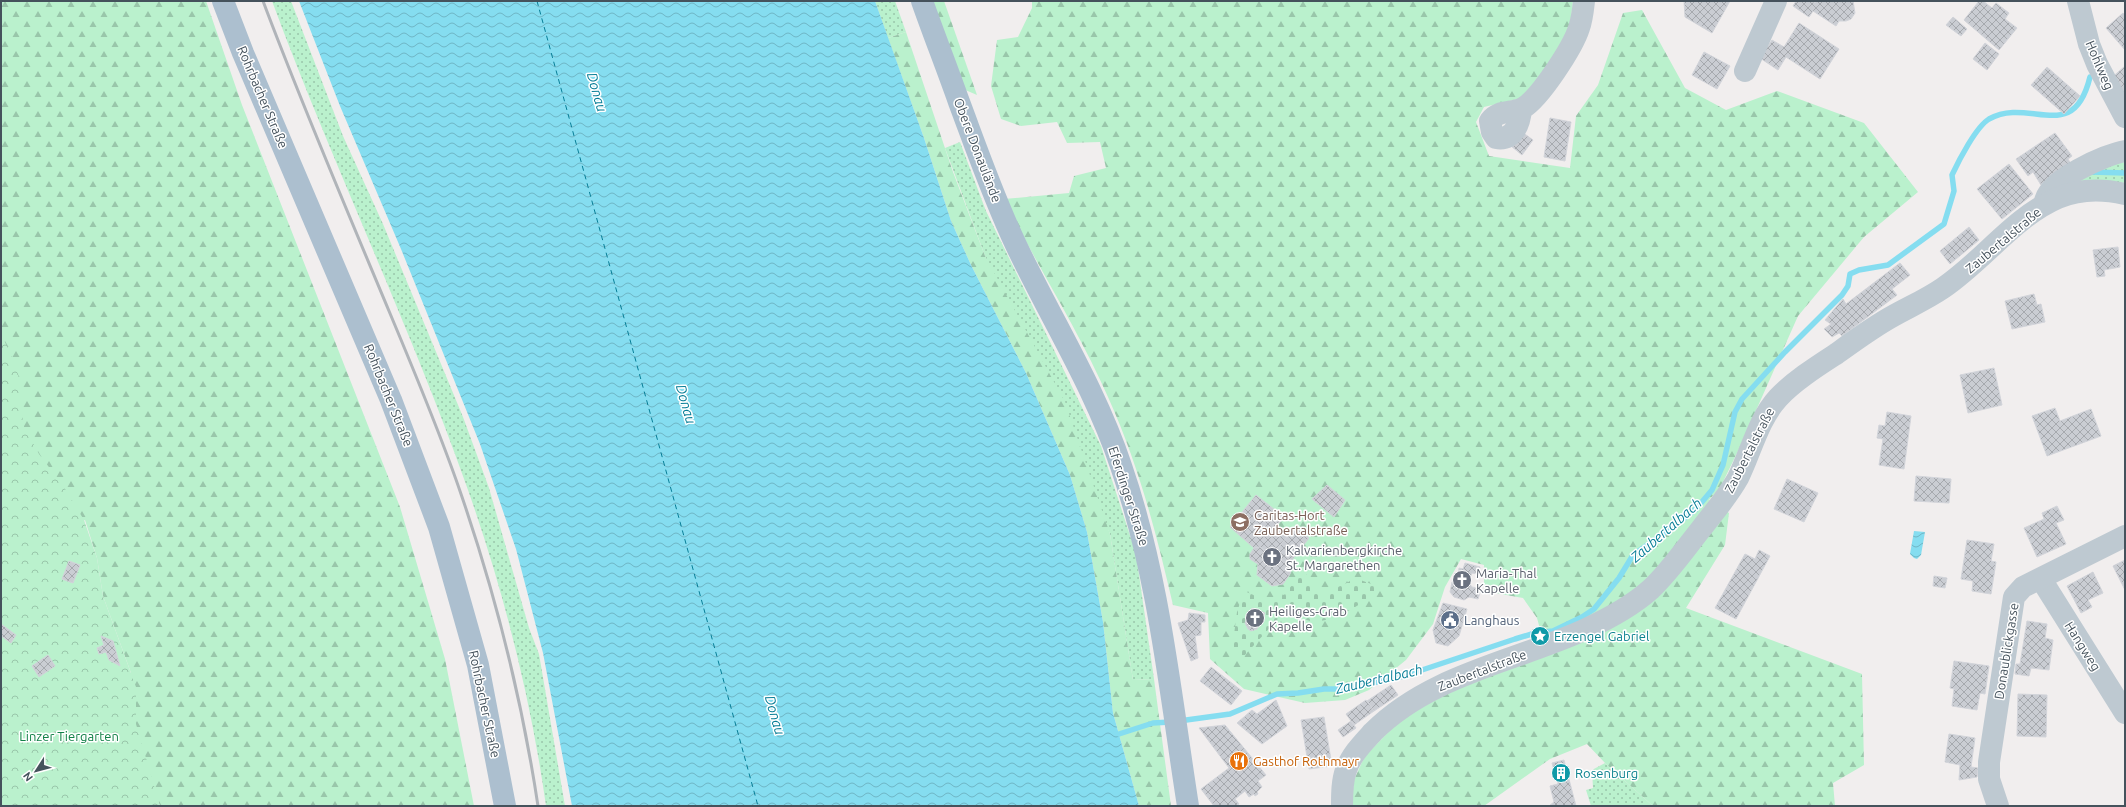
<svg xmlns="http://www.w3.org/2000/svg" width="2126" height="807" viewBox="0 0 2126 807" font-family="Ubuntu,sans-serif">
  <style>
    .grass { fill: url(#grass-dots) }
    .forest { fill: url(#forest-firs) }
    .cemetery { fill: url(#cemetery-stones) }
    .park { fill: url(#park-crowns) }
    .water { fill: url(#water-waves) }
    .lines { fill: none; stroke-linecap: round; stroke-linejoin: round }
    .stream { stroke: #85ddf0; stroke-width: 5.5 }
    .ferry { stroke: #077e97; stroke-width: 1; stroke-dasharray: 5 4; stroke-linecap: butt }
    .building { fill: url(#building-cross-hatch); stroke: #d2d4da }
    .minor { stroke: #bec9d1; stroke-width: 22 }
    .major { stroke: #acbfcf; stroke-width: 22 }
    .rail { stroke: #b0b4b9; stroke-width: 3 }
    .labels { text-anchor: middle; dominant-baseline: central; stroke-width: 3; stroke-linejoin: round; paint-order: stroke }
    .street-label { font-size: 13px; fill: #45525c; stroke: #fff }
    .education-label { font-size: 13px; fill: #785e54; stroke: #fff; text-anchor: start }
    .worship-label { font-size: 13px; fill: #5b616d; stroke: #fff; text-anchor: start }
    .service-label { font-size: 13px; fill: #4e5e75; stroke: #fff; text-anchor: start }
    .culture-label { font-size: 13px; fill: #0d838f; stroke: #fff; text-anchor: start }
    .park-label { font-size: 13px; fill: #128147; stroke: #fff }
    .food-label { font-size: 13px; fill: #c56008; stroke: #fff; text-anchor: start }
    .water-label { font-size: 14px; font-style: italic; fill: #077e97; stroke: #fff }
  </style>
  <defs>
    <pattern id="grass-dots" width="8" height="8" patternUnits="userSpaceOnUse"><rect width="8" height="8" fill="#baf1cd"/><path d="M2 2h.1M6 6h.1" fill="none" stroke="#99c6aa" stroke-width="1.8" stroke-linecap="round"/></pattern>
    <pattern id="forest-firs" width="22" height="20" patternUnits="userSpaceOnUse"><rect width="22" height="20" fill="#baf1cd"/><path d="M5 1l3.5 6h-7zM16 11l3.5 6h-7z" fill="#99c6aa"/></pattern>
    <pattern id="cemetery-stones" width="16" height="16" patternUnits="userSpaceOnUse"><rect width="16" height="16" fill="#baf1cd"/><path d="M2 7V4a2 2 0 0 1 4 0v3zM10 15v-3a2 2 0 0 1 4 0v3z" fill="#99c6aa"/></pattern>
    <pattern id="park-crowns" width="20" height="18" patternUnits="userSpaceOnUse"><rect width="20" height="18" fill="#baf1cd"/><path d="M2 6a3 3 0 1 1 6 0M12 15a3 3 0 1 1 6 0" fill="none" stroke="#99c6aa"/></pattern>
    <pattern id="water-waves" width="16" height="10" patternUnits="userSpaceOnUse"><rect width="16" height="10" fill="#85ddf0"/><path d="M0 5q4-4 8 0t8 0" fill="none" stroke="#6fb6c6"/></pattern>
    <pattern id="building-cross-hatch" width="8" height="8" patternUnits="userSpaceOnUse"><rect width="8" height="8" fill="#cacdd3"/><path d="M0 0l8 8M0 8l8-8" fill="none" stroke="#a6a9ae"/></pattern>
  </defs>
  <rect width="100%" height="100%" fill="#f1eeee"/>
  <g class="grass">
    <path d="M272,1H291L343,136L383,224L463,417L489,488L529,628L539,654L565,806H546C531,699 504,592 468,490C410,325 333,166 272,1Z"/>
    <polygon points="875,1 895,1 906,32 888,38"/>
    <polygon points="960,142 986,211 1101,446 1136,554 1154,679 1133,680 1110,534 985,256 945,148"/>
    <polygon points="2125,162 2125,183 2096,180 2068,184 2087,170"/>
    <polygon points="1605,763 1653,806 1591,806 1586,790 1593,788 1592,770"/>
  </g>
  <g class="forest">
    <polygon points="1,1 206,1 242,105 400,507 445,659 474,806 160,806 155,794 127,747 131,673 103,596 97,558 85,520 79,523 1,392 3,341 1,334"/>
    <polygon points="930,1 944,1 977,95 963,89"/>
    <path d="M1032,1H1573L1569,33L1544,70L1522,98L1484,107L1476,122L1489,156L1570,168L1576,116L1598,85L1623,13L1642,10L1685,88L1726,110L1777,91L1864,123L1918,192L1864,237L1798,316L1738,451L1720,488L1709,500L1729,513L1725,545L1686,608L1862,674L1864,765L1833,783L1835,806H1653L1605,763L1587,744L1550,759L1484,806H1351L1354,780L1362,762L1367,754L1401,719L1543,640L1537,618L1523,598L1484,591V565L1461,559L1445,587L1433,624L1406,660L1369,690L1345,700L1305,703L1244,689L1210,659L1208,613L1173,605C1156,532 1139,466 1108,397C1078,329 1037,266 1004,199L1069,193L1074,176L1106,168L1100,142L1067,143L1057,122L1021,126L1001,119L991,86L997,40L1018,37L1032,8Z"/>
    <polygon points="906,32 953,172 985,256 1065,402 1110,534 1133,680 1154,679 1171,806 1139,806 1113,713 1103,622 1087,532 1070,475 1026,373 971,265 951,221 924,138 888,38"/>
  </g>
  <path class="cemetery" d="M1301,573L1307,575L1318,595L1345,584L1355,578L1382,588C1364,602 1328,629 1304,619C1298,617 1293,612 1288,608L1243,657L1232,650L1237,612L1244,591L1273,603L1278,592L1284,595Z"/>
  <polygon class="park" points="1,334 14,361 20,382 20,403 24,427 39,454 64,487 84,520 97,558 103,596 136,687 136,724 160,806 1,806"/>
  <g class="water">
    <polygon points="299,1 875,1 924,138 951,221 971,265 1026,373 1070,475 1087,532 1103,622 1113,713 1139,806 572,806 543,653 516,549 480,444 401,249 340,106"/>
    <polygon points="1914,531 1925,532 1921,555 1917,559 1914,558 1910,554"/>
  </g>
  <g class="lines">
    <g class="stream">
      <polyline points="2091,172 2125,173"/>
      <path d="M1179,721L1230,714L1277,694L1298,693L1324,689H1345L1404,676L1515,639L1535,633L1553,631L1582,617L1594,609L1619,578L1633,555L1677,524L1696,509L1712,490L1723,465L1735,412L1742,399L1785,352L1842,295L1848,286L1850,274L1859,270L1888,265L1944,224L1954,191L1952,175C1959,160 1976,127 1989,119C2030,96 2073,146 2090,77"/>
      <polyline points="1119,734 1153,723 1170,722"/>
    </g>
    <polyline class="ferry" points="537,1 758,806"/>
  </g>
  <g class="building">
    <polygon points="1684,1 1730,1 1712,33 1685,17"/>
    <polygon points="1796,1 1812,1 1815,3 1816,1 1853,1 1855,13 1851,19 1846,21 1839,21 1836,26 1813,11 1809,17 1793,6"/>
    <polygon points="1979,1 1983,1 1992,8 1996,3 2009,13 2005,19 2017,28 1999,50 1964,20"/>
    <polygon points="2123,13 2125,15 2125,50 2106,28"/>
    <polygon points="1953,17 1967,29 1961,36 1946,25"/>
    <polygon points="1799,23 1839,49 1820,79 1786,57 1778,70 1760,58 1772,40 1784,47"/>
    <polygon points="1985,43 1999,54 1987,70 1973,59"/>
    <polygon points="1704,52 1730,66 1717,89 1692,75"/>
    <polygon points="2125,66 2125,98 2109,80"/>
    <polygon points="2047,67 2080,96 2064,114 2031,85"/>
    <polygon points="1550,118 1571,122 1565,161 1544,157"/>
    <polygon points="1522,132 1533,140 1522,155 1511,146"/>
    <polygon points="2055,133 2072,156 2068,159 2071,164 2041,185 2033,172 2028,176 2016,159"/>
    <polygon points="2009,164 2033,194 2002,219 1977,189"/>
    <polygon points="1969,227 1979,240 1950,264 1940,251"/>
    <polygon points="2118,247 2120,267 2104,270 2105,276 2097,277 2093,250"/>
    <polygon points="1900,263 1910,275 1892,289 1897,295 1842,336 1839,333 1832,337 1824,329 1831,324 1825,320 1843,299 1846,304"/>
    <polygon points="2034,294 2037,305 2041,304 2045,322 2012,329 2005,301"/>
    <polygon points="1994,368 2002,405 1968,413 1960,375"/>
    <polygon points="2055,408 2060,421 2091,409 2101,436 2047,456 2032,416"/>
    <polygon points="1887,412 1911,416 1904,469 1879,465 1883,439 1877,438 1879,425 1885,426"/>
    <polygon points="1916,476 1951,479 1949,503 1914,501"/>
    <polygon points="1787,479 1818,493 1804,522 1774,509"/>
    <polygon points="1327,485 1345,500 1334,517 1312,499"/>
    <polygon points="1256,495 1284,517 1276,527 1287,537 1277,549 1267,552 1260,547 1254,548 1230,527"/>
    <polygon points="2057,506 2064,520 2056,523 2066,544 2037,557 2024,528 2044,519 2042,513"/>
    <polygon points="1295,527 1309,538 1292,560 1290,574 1283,584 1272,586 1257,575 1258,564 1250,559 1250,554 1254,548 1260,547 1267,552 1277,549"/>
    <polygon points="1967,540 1994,544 1991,561 1996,562 1991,594 1972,591 1973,581 1961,579"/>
    <polygon points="1759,550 1770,556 1736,619 1715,608 1745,554 1755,559"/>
    <polygon points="2125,560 2125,590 2113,566"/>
    <polygon points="69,561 80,565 73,583 62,579"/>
    <polygon points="1465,563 1480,567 1478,574 1472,573 1468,582 1472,587 1481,589 1478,599 1469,597 1464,600 1454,597 1450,592 1452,582 1458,578 1459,568 1463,569"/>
    <polygon points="2093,572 2103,593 2088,600 2092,607 2081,613 2067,586"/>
    <polygon points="1934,576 1947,578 1945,588 1933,586"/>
    <polygon points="1443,603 1467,609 1459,636 1448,646 1436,643 1433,630"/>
    <polygon points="1252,608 1265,613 1257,629 1251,631 1248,629 1245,623"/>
    <polygon points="1189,613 1205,615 1205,622 1201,622 1201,635 1195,636 1198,658 1191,661 1178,623 1188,620"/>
    <polygon points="2027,621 2047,624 2045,638 2053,640 2049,670 2031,668 2029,676 2015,674 2016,664 2020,664"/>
    <polygon points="1,624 16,635 11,643 1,636"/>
    <polygon points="101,636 113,641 120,666 109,660 106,652 99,654 97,648 104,645"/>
    <polygon points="48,655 55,666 39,677 32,666"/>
    <polygon points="1954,661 1989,666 1985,694 1980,693 1977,710 1952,706 1954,689 1950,688"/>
    <polygon points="1211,667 1242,691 1231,705 1200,681"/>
    <polygon points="1391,685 1398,695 1374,711 1367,701"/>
    <polygon points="2018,694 2047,695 2046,737 2017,736"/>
    <polygon points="1276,700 1287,726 1262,744 1237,723 1252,710 1257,714"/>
    <polygon points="1366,700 1374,711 1354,725 1346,714"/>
    <polygon points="1324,717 1332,766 1309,769 1301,720"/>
    <polygon points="1351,721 1356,728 1343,737 1338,730"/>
    <polygon points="1225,725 1266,775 1258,781 1262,787 1257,792 1258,794 1255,796 1254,794 1249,797 1245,791 1235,799 1239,804 1235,806 1214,806 1201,789 1229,768 1199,728"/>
    <polygon points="1949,734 1975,738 1971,767 1978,768 1977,777 1959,780 1960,765 1945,762"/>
    <polygon points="1564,760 1576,806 1549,806 1554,802 1550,786 1558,784 1552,763"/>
  </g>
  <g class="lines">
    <g class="minor">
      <polyline points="2078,1 2089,44 2097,64 2125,117"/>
      <polyline points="1745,71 1776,1"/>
      <path d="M1521,109C1520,123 1514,141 1496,138L1492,132L1490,121C1499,109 1512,114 1523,108C1540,98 1573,47 1579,28C1582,20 1583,10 1584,1"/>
      <path d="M2045,202C2046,181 2106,154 2125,151"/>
      <polyline points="2041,579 2125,713"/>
      <path d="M1342,806C1342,794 1342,781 1346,770C1351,755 1363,743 1373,732C1430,675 1513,662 1584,630C1608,619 1631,607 1651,589C1670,571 1685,549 1701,529C1714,512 1728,496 1738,478C1751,452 1758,420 1778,398C1794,381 1816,367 1836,354C1854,341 1873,327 1893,316C1909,307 1927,299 1943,288C1983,261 2014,217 2058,198C2079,189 2103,189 2125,194"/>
      <polyline points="1998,806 1989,779 1989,762 2014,597 2023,587 2125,536"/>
    </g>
    <g class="major">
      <polyline points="223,1 243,53 391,400 439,527 478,665 505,806"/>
      <path d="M922,1C934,35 947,68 959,102C977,150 994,199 1016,245C1051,319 1095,388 1121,466C1159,576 1170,692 1188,806"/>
    </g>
    <path class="rail" d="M263,1C302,105 346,208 389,311C414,371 440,432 461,494C496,596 522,700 538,806"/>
  </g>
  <defs>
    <symbol id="school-disc" viewBox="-11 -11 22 22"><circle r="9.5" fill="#8d6e63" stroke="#fff"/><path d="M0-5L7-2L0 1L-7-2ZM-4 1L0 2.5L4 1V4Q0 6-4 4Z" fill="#fff"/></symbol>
    <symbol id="church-disc" viewBox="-11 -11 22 22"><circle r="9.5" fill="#6b7280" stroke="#fff"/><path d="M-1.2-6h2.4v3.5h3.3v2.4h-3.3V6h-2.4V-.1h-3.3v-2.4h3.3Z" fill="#fff"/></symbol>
    <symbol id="civic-disc" viewBox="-11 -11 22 22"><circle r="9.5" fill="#5c6f8a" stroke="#fff"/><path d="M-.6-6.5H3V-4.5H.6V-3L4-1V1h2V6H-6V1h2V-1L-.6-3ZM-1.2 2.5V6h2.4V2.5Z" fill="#fff"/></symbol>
    <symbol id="sight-disc" viewBox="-11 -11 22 22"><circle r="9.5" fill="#0f9aa8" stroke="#fff"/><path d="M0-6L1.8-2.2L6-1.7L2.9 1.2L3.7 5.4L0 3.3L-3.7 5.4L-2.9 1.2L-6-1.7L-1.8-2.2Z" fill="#fff"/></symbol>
    <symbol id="restaurant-disc" viewBox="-11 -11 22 22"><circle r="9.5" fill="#e8710a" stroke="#fff"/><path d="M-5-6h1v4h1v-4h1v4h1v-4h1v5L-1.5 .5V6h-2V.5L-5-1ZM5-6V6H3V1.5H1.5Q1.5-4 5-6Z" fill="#fff"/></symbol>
    <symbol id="building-disc" viewBox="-11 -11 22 22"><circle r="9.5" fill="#0f9aa8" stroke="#fff"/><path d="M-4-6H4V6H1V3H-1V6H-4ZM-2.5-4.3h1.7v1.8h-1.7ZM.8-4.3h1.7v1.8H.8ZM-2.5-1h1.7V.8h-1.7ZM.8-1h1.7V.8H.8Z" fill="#fff"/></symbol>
  </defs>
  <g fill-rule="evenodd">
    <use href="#school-disc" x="1229" y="511" width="22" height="22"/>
    <use href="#church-disc" x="1261" y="546" width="22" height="22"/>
    <use href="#church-disc" x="1451" y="569" width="22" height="22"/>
    <use href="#church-disc" x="1244" y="607" width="22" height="22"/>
    <use href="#civic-disc" x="1439" y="609" width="22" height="22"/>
    <use href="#sight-disc" x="1529" y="625" width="22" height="22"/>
    <use href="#restaurant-disc" x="1228" y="750" width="22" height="22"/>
    <use href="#building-disc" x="1550" y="762" width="22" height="22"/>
  </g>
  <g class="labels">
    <g class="street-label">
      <text transform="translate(2100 65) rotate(67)">Hohlweg</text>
      <text transform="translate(263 97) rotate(67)">Rohrbacher Straße</text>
      <text transform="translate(978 150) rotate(69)">Obere Donaulände</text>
      <text transform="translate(2003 240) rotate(-40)">Zaubertalstraße</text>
      <text transform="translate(389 395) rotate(68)">Rohrbacher Straße</text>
      <text transform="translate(1749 450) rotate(-63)">Zaubertalstraße</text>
      <text transform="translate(1129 496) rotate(72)">Eferdinger Straße</text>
      <text transform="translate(2083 646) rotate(58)">Hangweg</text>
      <text transform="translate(2006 651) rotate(-81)">Donaublickgasse</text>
      <text transform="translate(1482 670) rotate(-21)">Zaubertalstraße</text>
      <text transform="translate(485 704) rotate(78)">Rohrbacher Straße</text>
    </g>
    <g class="education-label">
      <text x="1254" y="515">Caritas-Hort<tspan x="1254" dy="15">Zaubertalstraße</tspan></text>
    </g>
    <g class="worship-label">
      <text x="1286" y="550">Kalvarienbergkirche<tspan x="1286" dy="15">St. Margarethen</tspan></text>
      <text x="1476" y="573">Maria-Thal<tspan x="1476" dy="15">Kapelle</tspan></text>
      <text x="1269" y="611">Heiliges-Grab<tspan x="1269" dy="15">Kapelle</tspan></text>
    </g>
    <g class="service-label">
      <text x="1464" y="620">Langhaus</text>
    </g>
    <g class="culture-label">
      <text x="1554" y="636">Erzengel Gabriel</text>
      <text x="1575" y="773">Rosenburg</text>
    </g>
    <g class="park-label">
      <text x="69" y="736">Linzer Tiergarten</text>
    </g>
    <g class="food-label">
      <text x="1253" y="761">Gasthof Rothmayr</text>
    </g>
    <g class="water-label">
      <text transform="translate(597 92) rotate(74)">Donau</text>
      <text transform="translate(686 404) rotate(74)">Donau</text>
      <text transform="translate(1666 530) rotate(-41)">Zaubertalbach</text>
      <text transform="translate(1379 679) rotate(-13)">Zaubertalbach</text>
      <text transform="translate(775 715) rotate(74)">Donau</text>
    </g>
  </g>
  <rect width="2126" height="807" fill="none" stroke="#45525c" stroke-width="4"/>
  <g transform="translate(36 771) rotate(234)" stroke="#ffffff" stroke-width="3" paint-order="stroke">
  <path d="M0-3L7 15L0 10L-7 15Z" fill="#45525c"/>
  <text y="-6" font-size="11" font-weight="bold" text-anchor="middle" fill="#45525c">N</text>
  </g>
</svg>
